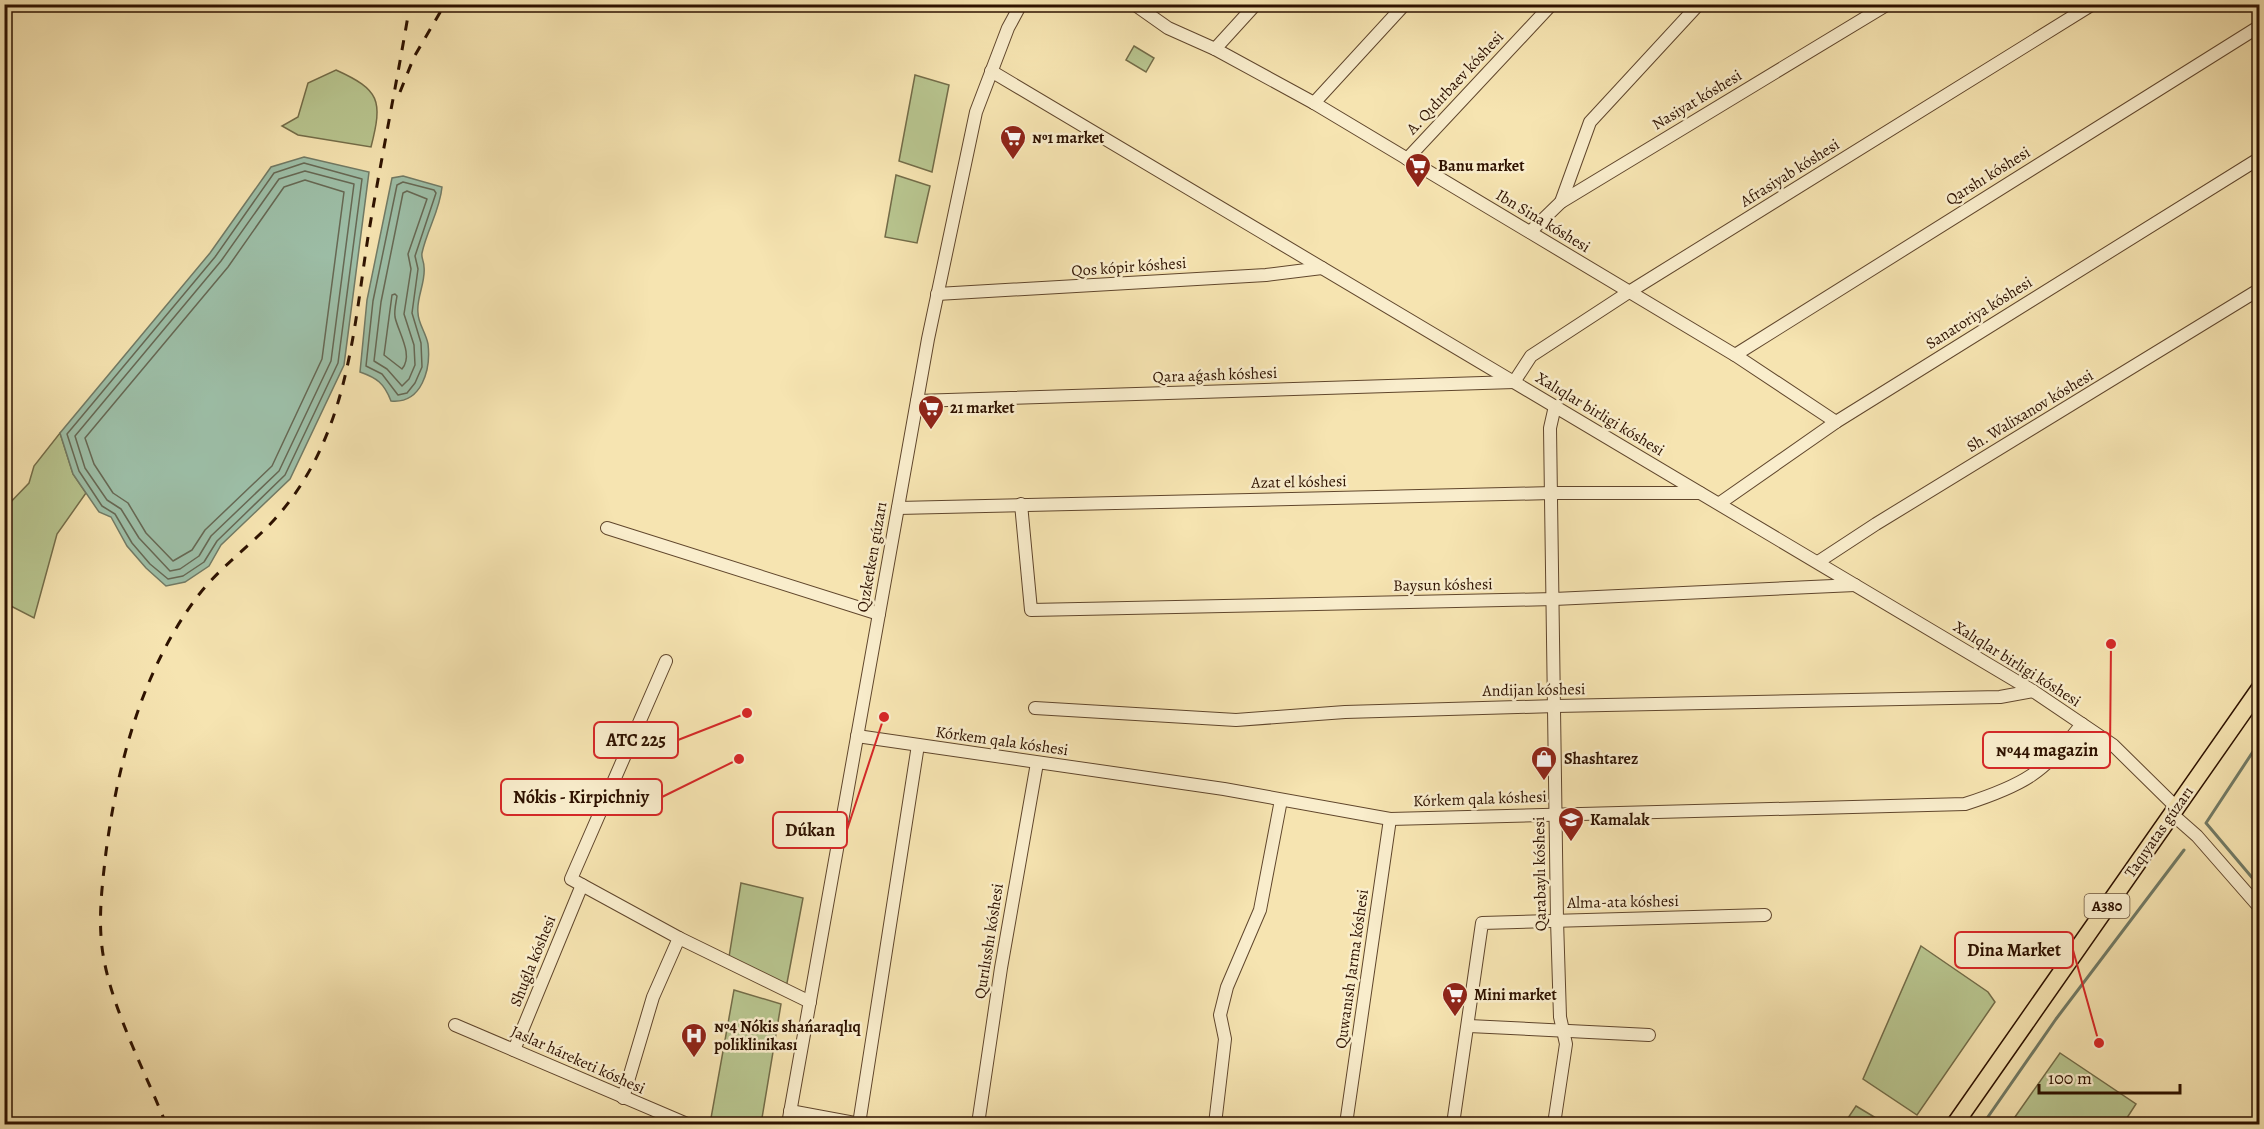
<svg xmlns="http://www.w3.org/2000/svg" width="2264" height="1129" viewBox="0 0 2264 1129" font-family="Alegreya,serif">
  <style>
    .green { fill: #b8c58f; stroke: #736c48; stroke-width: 1.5 }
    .water { fill: #9dbfa8; stroke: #717a65; stroke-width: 1.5 }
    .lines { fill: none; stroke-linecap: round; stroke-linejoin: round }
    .shore { stroke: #666854; stroke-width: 1.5 }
    .stream { stroke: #717a65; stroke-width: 3 }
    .minor-casing { stroke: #60462c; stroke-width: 14 }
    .highway-casing { stroke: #2e1200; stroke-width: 19 }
    .minor { stroke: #f9edcc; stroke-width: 12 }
    .highway { stroke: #f6e4b1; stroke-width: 16 }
    .rail { stroke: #2e1200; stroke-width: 3; stroke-dasharray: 10 10; stroke-linecap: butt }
    .labels { text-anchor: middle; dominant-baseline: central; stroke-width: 5; stroke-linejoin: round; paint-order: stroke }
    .shield { fill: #f9edcc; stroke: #6b543d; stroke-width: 1.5 }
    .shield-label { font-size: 15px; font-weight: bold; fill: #2e1200 }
    .street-label { font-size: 16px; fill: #2e1200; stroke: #f9edcc }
    .poi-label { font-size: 16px; font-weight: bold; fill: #2e1200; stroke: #f9edcc; text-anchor: start }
    .leader { fill: none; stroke: #d62828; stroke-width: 2 }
    .callout-dot { fill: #d62828; stroke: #f9edcc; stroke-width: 2 }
    .callout { fill: #f9edcc; stroke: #d62828; stroke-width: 2 }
    .callout-label { font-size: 18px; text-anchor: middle; font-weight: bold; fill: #2e1200 }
  </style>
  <rect width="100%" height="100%" fill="#f6e4b1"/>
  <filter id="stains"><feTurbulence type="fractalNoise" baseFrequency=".00333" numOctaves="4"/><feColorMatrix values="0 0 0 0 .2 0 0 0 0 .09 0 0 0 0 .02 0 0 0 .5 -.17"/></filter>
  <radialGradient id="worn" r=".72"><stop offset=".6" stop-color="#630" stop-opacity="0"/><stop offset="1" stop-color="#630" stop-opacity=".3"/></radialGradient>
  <g class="green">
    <polygon points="1134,46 1154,58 1146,72 1126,60"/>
    <path d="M336,70C380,90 383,100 371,147L298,135L282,126L298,117L308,83Z"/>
    <polygon points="915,75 949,85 932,172 899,161"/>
    <polygon points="896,175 930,186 917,243 885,237"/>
    <polygon points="60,433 73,474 86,493 57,534 34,618 5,603 4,509 29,483 34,466"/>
    <polygon points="741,883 803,898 787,983 784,985 729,957"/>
    <polygon points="1921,946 1988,992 1995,1002 1917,1115 1863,1079"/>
    <polygon points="734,990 781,1004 761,1124 722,1124 711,1118"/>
    <polygon points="2060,1053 2136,1104 2123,1124 2010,1124"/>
    <polygon points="1856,1106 1886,1124 1844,1124"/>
  </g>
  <g class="water">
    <polygon points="304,157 369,172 344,365 290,479 221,545 209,566 185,582 166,586 146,568 127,546 111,517 99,512 73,474 60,433 210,253 271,167"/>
    <path d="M403,176L442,187C440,210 427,230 422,253C421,258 424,261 424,267C426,282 416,298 418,313C418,323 426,333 428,344C431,369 422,404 391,401C384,383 377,378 360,372L367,300L392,178Z"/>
  </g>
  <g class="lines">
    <g class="shore">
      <polygon points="304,163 362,179 338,363 285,475 217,541 204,562 183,576 168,579 150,564 132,543 115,514 102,506 79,471 67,434 215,257 274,173"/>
      <polygon points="305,171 354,184 331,361 279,471 211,536 199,556 180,569 170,571 139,538 121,509 107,500 85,468 75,436 221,261 279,179"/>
      <polygon points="305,180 344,192 322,359 272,466 205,530 192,550 173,561 146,533 128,503 113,493 94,464 85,438 228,267 284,187"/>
      <polygon points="403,182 434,190 436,193 415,256 418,269 412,313 421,343 422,367 415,383 407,393 398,395 382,374 366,366 373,301 397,185"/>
      <polygon points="407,191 427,199 408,254 411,269 404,314 414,345 415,365 409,379 402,386 387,369 374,361 381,302 403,193"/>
      <path d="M395,294L397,296C396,303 394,310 395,317C398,332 414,355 402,369L384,355L392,295Z"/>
    </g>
    <g class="stream">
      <polyline points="2260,741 2206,823 2260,887"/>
      <polyline points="1983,1124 2056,1019 2184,850"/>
    </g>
    <defs>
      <g id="minor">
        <polyline points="1134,4 1168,28 1215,49 1314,103 1735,355 1836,422"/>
        <polyline points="1215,49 1256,4"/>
        <polyline points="991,71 2033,691 2113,745 2176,807"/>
        <polyline points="1314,103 1405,4"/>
        <polyline points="1407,159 1552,4"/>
        <polyline points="1561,202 1590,122 1699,4"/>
        <polyline points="1530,232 1561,202 1888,4"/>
        <polyline points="937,294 1266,275 1322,268"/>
        <polyline points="1735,355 2260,26"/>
        <polyline points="917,401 1514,382 1531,356 1629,292 2093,4"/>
        <polyline points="1720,503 1836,422 2260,158"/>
        <polyline points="1021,504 1031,610 1554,599 1855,585"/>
        <polyline points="898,508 1552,493 1700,493"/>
        <polyline points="607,528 879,614"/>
        <polyline points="1818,562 1876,524 2260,289"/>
        <polyline points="666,661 571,879 679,938 810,1002"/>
        <polyline points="1035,708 1236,720 1345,712 1556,706 2000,697 2033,691"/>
        <path d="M857,736L1224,789L1390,819L1965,804C2024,785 2044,773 2082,724"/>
        <polyline points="2172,814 2197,836 2260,908"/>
        <polyline points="455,1025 687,1124"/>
        <polyline points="1469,1026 1649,1035"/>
        <polyline points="514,1050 582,885"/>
        <polyline points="623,1098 653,997 679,938"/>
        <polyline points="790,1111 860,1124"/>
        <polyline points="788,1124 928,339 976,112 1008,28 1021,4"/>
        <polyline points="859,1124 918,745"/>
        <polyline points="978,1124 1001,968 1037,763"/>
        <polyline points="1215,1124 1225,1039 1220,1015 1227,987 1260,910 1281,800"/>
        <polyline points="1346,1124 1390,819"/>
        <polyline points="1453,1124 1482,923 1765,915"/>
        <polyline points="1554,1124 1566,1044 1560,1017 1557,920 1550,428 1555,406"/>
      </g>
      <polyline id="highway" points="1955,1124 2260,688"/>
    </defs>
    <use href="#minor" class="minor-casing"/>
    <use href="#highway" class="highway-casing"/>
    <use href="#minor" class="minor"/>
    <use href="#highway" class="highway"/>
    <g class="rail">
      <polyline points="400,92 414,57 445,4"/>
      <path d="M166,1124C146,1074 114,1013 104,960C97,924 102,887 106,852C118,762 142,671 197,597C219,568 249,547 274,520C293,499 308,476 320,450C351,384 357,308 368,237C381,159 397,82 410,4"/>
    </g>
  </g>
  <defs>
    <symbol id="supermarket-pin" viewBox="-11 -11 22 30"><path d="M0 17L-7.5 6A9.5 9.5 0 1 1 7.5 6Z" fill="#8f2418" stroke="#f9edcc"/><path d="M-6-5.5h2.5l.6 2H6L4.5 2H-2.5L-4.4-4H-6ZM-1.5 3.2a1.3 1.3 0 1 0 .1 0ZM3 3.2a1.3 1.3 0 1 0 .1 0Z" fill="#fff"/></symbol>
    <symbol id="shop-pin" viewBox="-11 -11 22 30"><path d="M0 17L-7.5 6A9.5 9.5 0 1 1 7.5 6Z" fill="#8f2418" stroke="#f9edcc"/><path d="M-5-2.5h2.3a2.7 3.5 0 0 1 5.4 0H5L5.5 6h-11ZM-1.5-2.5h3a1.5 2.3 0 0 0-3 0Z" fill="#fff"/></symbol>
    <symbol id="school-pin" viewBox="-11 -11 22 30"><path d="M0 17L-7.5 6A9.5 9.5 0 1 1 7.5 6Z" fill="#8f2418" stroke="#f9edcc"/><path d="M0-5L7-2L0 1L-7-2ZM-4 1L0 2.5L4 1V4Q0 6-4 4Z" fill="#fff"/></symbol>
    <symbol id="hospital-pin" viewBox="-11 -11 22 30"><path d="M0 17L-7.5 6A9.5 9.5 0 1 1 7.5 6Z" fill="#8f2418" stroke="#f9edcc"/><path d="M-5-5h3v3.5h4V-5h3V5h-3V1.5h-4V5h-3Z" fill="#fff"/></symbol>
  </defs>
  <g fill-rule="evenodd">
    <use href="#supermarket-pin" x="998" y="123" width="30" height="40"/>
    <use href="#supermarket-pin" x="1403" y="151" width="30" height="40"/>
    <use href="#supermarket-pin" x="916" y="393" width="30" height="40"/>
    <use href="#shop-pin" x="1529" y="744" width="30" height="40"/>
    <use href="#school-pin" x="1556" y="805" width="30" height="40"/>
    <use href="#supermarket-pin" x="1440" y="980" width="30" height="40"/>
    <use href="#hospital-pin" x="679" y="1021" width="30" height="40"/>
  </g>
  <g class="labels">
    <rect class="shield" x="2084.5" y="894" width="45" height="24" rx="4.5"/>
    <g class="shield-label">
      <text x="2107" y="906">A380</text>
    </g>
    <g class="street-label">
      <text transform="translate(1455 83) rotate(-47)">A. Qıdırbaev kóshesi</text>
      <text transform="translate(1697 100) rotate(-31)">Nasiyat kóshesi</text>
      <text transform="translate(1790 173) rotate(-32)">Afrasiyab kóshesi</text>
      <text transform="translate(1988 176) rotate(-32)">Qarshı kóshesi</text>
      <text transform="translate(1543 221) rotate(31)">Ibn Sina kóshesi</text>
      <text transform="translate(1129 267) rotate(-4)">Qos kópir kóshesi</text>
      <text transform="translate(1979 313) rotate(-32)">Sanatoriya kóshesi</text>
      <text transform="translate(1215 375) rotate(-2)">Qara aǵash kóshesi</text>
      <text transform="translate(2030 411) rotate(-31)">Sh. Walixanov kóshesi</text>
      <text transform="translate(1600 414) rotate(31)">Xalıqlar birligi kóshesi</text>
      <text transform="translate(1299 482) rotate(-1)">Azat el kóshesi</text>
      <text transform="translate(872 557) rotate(-80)">Qızketken gúzarı</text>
      <text transform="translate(1443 585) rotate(-1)">Baysun kóshesi</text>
      <text transform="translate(2017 664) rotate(32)">Xalıqlar birligi kóshesi</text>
      <text transform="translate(1534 690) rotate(-1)">Andijan kóshesi</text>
      <text transform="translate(1002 741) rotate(8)">Kórkem qala kóshesi</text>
      <text transform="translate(1480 799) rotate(-2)">Kórkem qala kóshesi</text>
      <text transform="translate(2159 832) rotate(-55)">Taqıyatas gúzarı</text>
      <text transform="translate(1540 874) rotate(-91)">Qarabaylı kóshesi</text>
      <text transform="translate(1623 902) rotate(-1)">Alma-ata kóshesi</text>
      <text transform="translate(989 941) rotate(-81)">Qurılısshı kóshesi</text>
      <text transform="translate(533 961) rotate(-68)">Shuǵla kóshesi</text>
      <text transform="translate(1352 969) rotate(-82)">Quwanısh Jarma kóshesi</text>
      <text transform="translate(578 1060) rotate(24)">Jaslar háreketi kóshesi</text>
    </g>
    <g class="poi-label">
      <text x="1032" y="138">№1 market</text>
      <text x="1438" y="166">Banu market</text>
      <text x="950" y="408">21 market</text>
      <text x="1564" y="759">Shashtarez</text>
      <text x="1590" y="820">Kamalak</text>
      <text x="1474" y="995">Mini market</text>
      <text x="714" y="1027">№4 Nókis shańaraqlıq<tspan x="714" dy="18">poliklinikası</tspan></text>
    </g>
  </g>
  <path class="leader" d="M747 713L678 740M2111 644L2110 750M739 759L662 797M884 717L847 830M2099 1043L2073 950"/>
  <g class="callout-dot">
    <circle cx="747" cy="713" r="6"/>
    <circle cx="2111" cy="644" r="6"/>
    <circle cx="739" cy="759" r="6"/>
    <circle cx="884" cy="717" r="6"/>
    <circle cx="2099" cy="1043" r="6"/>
  </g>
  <g class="callout">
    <rect x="594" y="722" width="84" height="36" rx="6"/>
    <rect x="1983" y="732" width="127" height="36" rx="6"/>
    <rect x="501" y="779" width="161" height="36" rx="6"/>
    <rect x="773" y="812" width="74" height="36" rx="6"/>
    <rect x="1955" y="932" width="118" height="36" rx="6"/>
  </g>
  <g class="callout-label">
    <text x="636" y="746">АТС 225</text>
    <text x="2047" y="756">№44 magazin</text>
    <text x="581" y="803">Nókis - Kirpichniy</text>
    <text x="810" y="836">Dúkan</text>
    <text x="2014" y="956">Dina Market</text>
  </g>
  <rect width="2264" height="1129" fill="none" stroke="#f6e4b1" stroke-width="24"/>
  <rect x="6" y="6" width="2252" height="1117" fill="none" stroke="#2e1200" stroke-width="3"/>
  <rect x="12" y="12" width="2240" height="1105" fill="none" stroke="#2e1200" stroke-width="1.5"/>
  <path d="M2039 1084v9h141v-9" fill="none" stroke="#2e1200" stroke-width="3"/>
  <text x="2048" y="1084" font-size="18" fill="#2e1200" stroke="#f9edcc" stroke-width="4.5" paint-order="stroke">100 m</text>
  <rect width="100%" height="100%" filter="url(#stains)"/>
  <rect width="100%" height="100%" fill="url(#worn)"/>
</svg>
